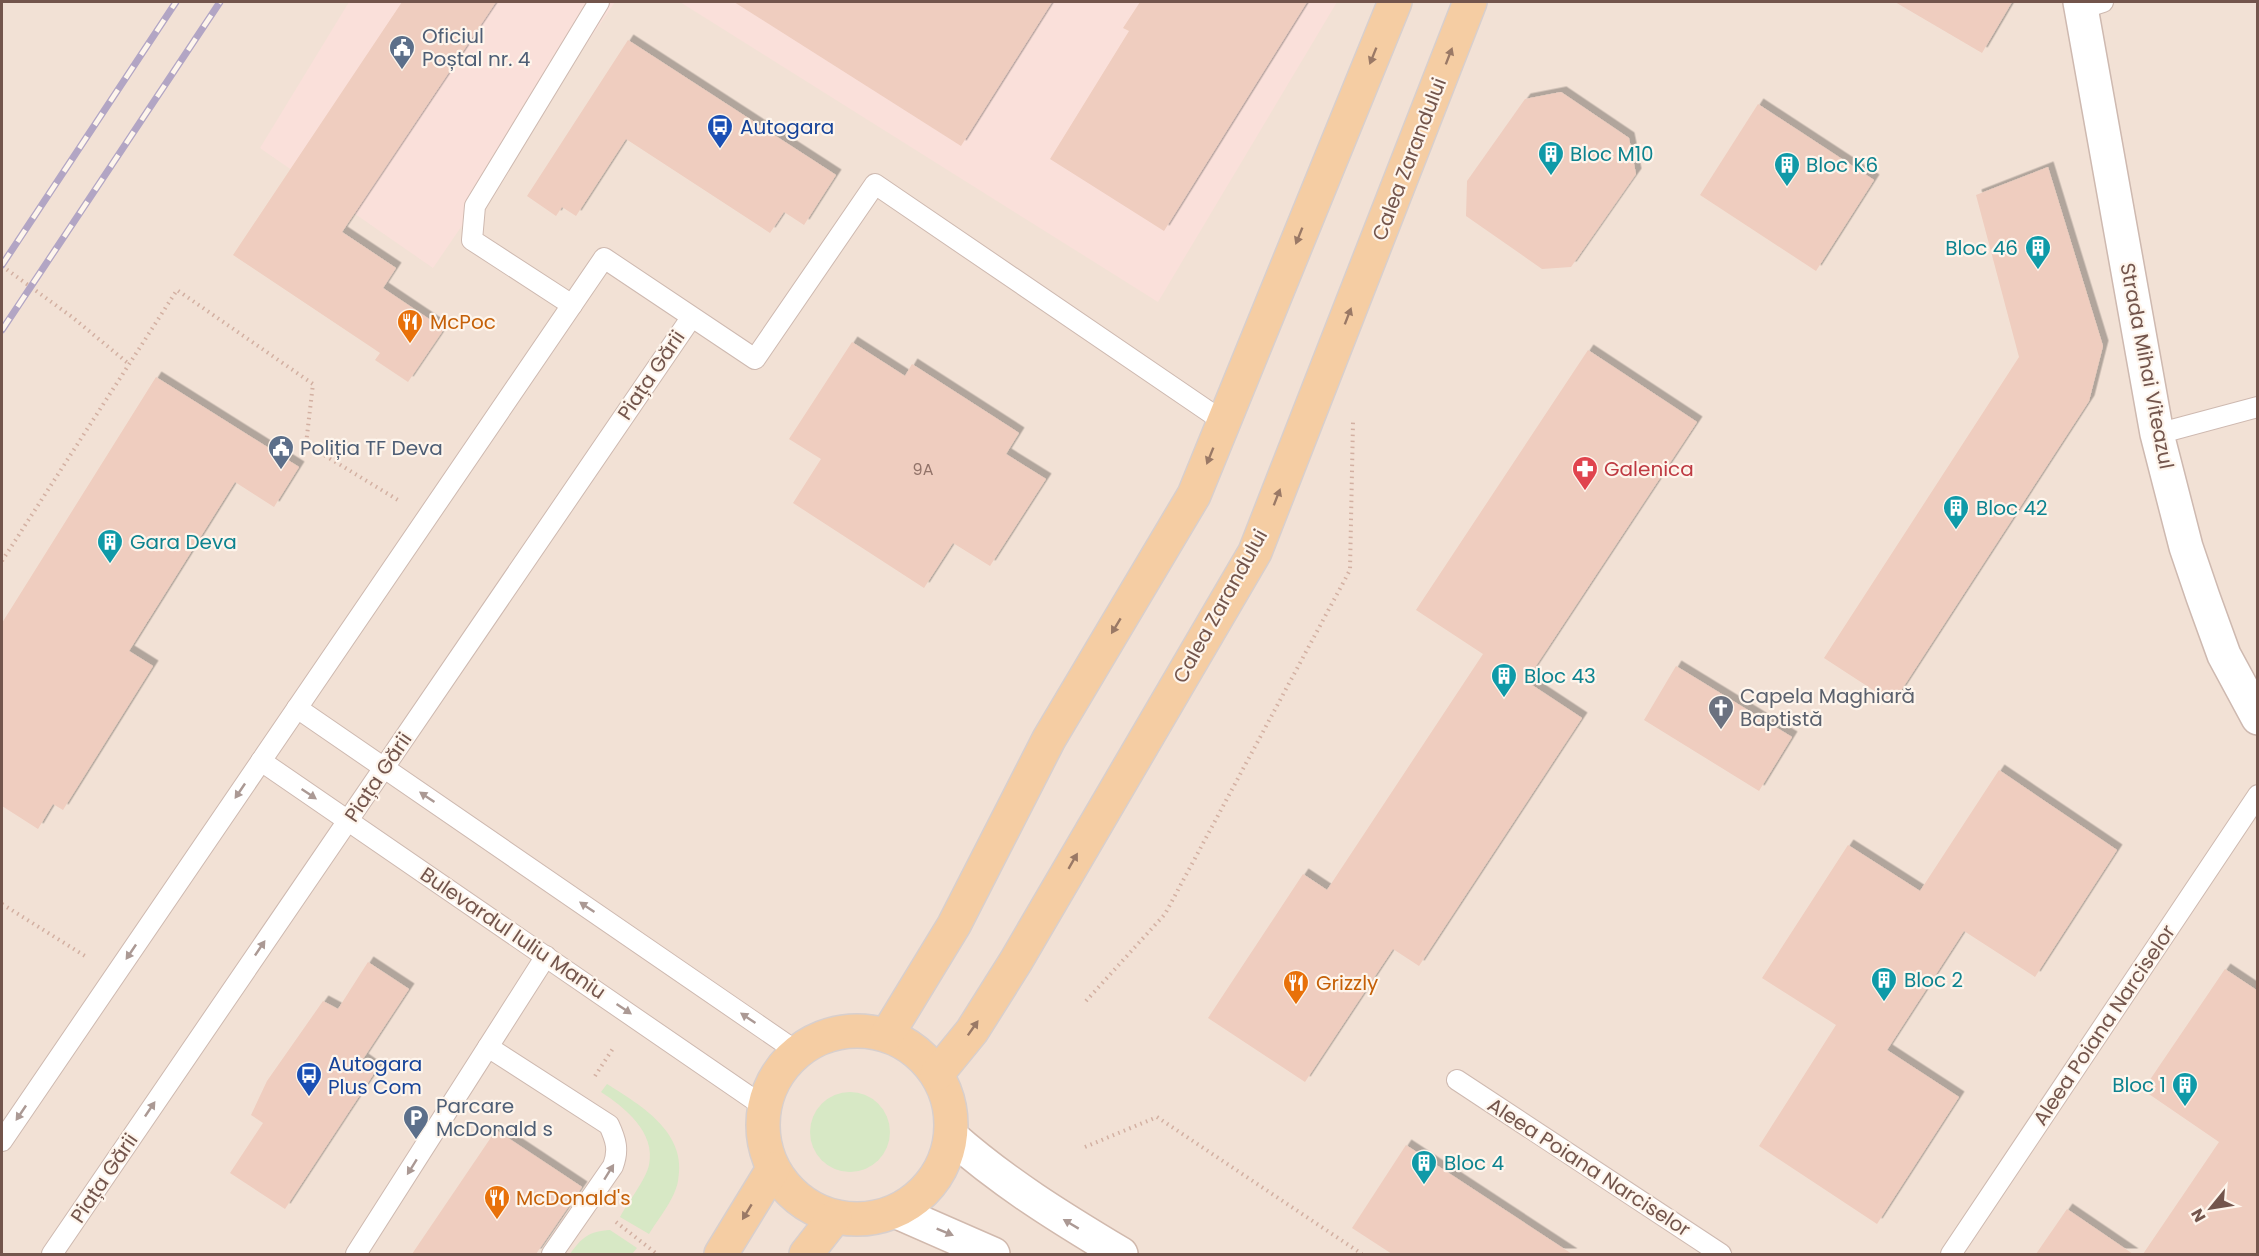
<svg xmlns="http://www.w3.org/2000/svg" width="2259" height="1256" viewBox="0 0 2259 1256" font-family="Poppins,sans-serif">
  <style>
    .residential { fill: #f2e1d5 }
    .commercial { fill: #fae0da }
    .green { fill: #d7e8c5 }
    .building { fill: #efcdbf; filter: url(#shadow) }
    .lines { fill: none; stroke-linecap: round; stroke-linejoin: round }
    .service-casing { stroke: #ceb9b0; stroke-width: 22 }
    .minor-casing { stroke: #ceb9b0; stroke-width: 36 }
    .secondary-casing { stroke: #d1b9ad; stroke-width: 36 }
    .primary-casing { stroke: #d8cfcd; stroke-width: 36 }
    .path { stroke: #d3b0a2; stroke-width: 4; stroke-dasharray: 1.5 4.5; stroke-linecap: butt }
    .service { stroke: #fff; stroke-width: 20 }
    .minor { stroke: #fff; stroke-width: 33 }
    .secondary { stroke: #fff; stroke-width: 33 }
    .primary { stroke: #f5cda3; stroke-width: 33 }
    .rail-casing { stroke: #b2a5c4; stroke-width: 7 }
    .rail { stroke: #fef5ec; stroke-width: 4.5; stroke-dasharray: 14; stroke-linecap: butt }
    .oneway { fill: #9a7966 }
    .oneway2 { fill: #ab9994 }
    .labels { text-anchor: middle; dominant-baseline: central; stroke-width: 4.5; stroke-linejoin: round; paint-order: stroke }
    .number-label { font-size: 16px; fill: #927369 }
    .service-label { font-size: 20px; fill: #4e5e75; stroke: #fef5ec; text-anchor: start }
    .transit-label { font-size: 20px; fill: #164399; stroke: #fef5ec; text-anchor: start }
    .culture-label { font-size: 20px; fill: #0d838f; stroke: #fef5ec; text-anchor: start }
    .street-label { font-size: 20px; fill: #73554c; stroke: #fef5ec }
    .food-label { font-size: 20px; fill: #c56008; stroke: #fef5ec; text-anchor: start }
    .health-label { font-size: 20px; fill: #be3a42; stroke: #fef5ec; text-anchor: start }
    .worship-label { font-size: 20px; fill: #5b616d; stroke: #fef5ec; text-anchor: start }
  </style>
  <defs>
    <filter id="shadow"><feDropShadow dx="5.5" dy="-5.5" stdDeviation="0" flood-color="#0004"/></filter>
  </defs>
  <rect width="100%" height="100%" fill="#fbf0e6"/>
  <rect class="residential" x="2" y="2" width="2255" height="1252"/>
  <g class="commercial">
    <polygon points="349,2 615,2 433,268 260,148"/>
    <polygon points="680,2 1337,2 1158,302"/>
  </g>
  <g class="green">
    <path d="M607,1084C642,1106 688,1133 678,1181C675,1199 658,1219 649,1234L620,1217C627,1204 646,1179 649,1165C656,1132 624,1107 601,1092Z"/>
    <circle cx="850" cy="1132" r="40"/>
    <path d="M610,1230L637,1248L632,1254H570C581,1238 589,1231 610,1230Z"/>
  </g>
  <g class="building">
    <polygon points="402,2 496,2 342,232 396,268 383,288 444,329 408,382 375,360 380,353 233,255"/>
    <polygon points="734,2 1052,2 961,146"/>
    <polygon points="1140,2 1307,2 1164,231 1050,159 1129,31 1123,28"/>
    <polygon points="1895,2 2012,2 1982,53"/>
    <polygon points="628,40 836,175 804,225 784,212 770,233 626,139 576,216 562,207 556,216 527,196"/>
    <polygon points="1561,92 1629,138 1636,174 1571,267 1542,269 1466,216 1467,181 1525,99"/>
    <polygon points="1758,104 1874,180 1816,271 1700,195"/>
    <polygon points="2048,167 2103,346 2089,401 1893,703 1824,658 2019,357 1976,195"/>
    <polygon points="852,342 905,376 912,364 1019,433 1006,454 1046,479 990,566 953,543 924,588 793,503 821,459 789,439"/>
    <polygon points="1588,350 1697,422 1526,681 1582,718 1419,966 1393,949 1305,1082 1208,1018 1303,874 1327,890 1483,654 1416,610"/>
    <polygon points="156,377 299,467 274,507 235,482 129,651 153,666 63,810 53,804 38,829 2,806 2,623"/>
    <polygon points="1676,666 1792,737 1759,791 1644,720"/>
    <polygon points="1999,770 2117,850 2035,977 1964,931 1887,1050 1959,1097 1877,1224 1759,1146 1836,1025 1762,978 1848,845 1920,891"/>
    <polygon points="368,962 409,989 363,1059 377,1069 285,1209 230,1173 263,1123 251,1115 267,1081 323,1001 338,1009"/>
    <polygon points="2225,969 2258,991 2258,1254 2143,1254 2219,1142 2143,1090"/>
    <polygon points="496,1130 582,1187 536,1254 412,1254"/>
    <polygon points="1406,1145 1572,1254 1392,1254 1352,1228"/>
    <polygon points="2067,1209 2133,1254 2036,1254"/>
  </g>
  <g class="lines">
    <defs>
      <g id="service">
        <polyline points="2081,9 2103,2"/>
        <polyline points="572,305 472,240 475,206 599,2"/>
        <polyline points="2157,434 2258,407"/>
        <polyline points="297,708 796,1051"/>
        <polyline points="261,761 763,1106"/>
        <path d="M488,1047L609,1125C616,1140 619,1150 613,1166L552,1254"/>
        <polyline points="1457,1080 1721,1254"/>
        <polyline points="2,1141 604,258 755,359 875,184 1224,422"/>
        <polyline points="52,1254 691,318"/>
        <polyline points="356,1254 546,956"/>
        <polyline points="1951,1254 2258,795"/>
      </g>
      <polyline id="minor" points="2080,2 2157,434 2186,547 2203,597 2224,655 2258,718"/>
      <g id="secondary">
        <path d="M951,1136C1004,1183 1061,1218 1121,1254"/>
        <polyline points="897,1212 993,1254"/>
      </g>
      <g id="primary">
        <circle cx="857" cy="1125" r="94"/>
        <polyline points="887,1035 954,925 1049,739 1194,495 1395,2"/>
        <polyline points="937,1074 972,1031 1016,961 1255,552 1470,2"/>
        <polyline points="721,1254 773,1169"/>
        <polyline points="806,1254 835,1217"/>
      </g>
    </defs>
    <use href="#service" class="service-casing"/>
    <use href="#minor" class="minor-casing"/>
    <use href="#secondary" class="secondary-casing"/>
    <use href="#primary" class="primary-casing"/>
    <g class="path">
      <polyline points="2,266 72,317 129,364"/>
      <polyline points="2,561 177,290 313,384 306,444 398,500"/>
      <polyline points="2,904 85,956"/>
      <polyline points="1086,1001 1165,914 1350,570 1353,422"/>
      <polyline points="595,1076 614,1047"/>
      <polyline points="1085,1147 1157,1117 1362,1254"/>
      <polyline points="616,1222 657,1254"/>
    </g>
    <use href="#service" class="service"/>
    <use href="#minor" class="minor"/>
    <use href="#secondary" class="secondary"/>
    <use href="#primary" class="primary"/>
    <defs>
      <g id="rail">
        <polyline points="2,265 176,2"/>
        <polyline points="2,330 220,2"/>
      </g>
    </defs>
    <use href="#rail" class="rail-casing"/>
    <use href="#rail" class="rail"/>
  </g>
  <defs><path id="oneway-solid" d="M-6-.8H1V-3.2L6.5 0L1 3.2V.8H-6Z" transform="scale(1.5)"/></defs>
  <g class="oneway">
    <use href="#oneway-solid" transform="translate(1373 56) rotate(112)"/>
    <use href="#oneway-solid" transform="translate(1449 56) rotate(-69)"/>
    <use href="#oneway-solid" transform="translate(1299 236) rotate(112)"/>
    <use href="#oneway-solid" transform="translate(1348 316) rotate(-69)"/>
    <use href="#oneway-solid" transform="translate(1210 456) rotate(112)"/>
    <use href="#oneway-solid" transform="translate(1277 497) rotate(-69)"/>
    <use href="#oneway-solid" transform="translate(1116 626) rotate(121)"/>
    <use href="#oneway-solid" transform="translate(1073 861) rotate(-60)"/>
    <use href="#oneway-solid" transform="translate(973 1028) rotate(-55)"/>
    <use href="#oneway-solid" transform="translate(747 1212) rotate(121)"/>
  </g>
  <g class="oneway2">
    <use href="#oneway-solid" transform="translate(240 791) rotate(124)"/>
    <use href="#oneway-solid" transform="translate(309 794) rotate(34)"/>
    <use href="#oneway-solid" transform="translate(427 797) rotate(-146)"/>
    <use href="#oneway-solid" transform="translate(587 907) rotate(-146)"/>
    <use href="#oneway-solid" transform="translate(260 948) rotate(-56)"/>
    <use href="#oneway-solid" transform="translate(131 952) rotate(124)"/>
    <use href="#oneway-solid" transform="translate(624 1009) rotate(34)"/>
    <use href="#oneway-solid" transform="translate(748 1018) rotate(-146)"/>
    <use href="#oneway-solid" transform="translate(150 1109) rotate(-56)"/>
    <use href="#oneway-solid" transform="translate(21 1113) rotate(124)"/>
    <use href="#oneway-solid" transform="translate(412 1167) rotate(122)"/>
    <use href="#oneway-solid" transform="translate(609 1172) rotate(-58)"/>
    <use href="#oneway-solid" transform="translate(1071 1224) rotate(-149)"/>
    <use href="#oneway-solid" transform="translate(945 1232) rotate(22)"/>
  </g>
  <defs>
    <symbol id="civic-pin" viewBox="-11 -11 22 30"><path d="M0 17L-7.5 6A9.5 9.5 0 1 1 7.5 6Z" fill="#5c6f8a" stroke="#fef5ec"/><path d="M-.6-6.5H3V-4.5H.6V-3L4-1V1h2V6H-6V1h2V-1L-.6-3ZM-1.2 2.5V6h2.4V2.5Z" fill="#fff"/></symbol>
    <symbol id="bus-pin" viewBox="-11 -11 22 30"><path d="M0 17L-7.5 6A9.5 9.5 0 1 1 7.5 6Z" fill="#1a4fb4" stroke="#fef5ec"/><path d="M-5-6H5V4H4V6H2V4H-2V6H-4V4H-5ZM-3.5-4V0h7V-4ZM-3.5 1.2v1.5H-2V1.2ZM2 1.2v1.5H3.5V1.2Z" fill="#fff"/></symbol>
    <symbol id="building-pin" viewBox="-11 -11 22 30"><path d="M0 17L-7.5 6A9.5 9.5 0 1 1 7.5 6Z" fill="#0f9aa8" stroke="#fef5ec"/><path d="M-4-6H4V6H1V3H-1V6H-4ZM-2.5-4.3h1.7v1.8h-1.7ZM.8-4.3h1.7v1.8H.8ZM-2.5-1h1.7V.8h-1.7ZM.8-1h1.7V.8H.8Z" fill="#fff"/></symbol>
    <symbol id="restaurant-pin" viewBox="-11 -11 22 30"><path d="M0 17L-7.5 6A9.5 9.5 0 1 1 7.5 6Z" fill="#e8710a" stroke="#fef5ec"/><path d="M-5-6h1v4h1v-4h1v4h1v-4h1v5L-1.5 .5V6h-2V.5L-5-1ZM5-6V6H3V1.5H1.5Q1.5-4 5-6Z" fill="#fff"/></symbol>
    <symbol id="pharmacy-pin" viewBox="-11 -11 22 30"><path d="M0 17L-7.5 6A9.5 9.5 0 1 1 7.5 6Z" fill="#e0444e" stroke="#fef5ec"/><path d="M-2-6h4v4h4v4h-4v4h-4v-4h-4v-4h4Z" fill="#fff"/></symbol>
    <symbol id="church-pin" viewBox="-11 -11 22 30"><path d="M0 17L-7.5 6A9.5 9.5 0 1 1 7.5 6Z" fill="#6b7280" stroke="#fef5ec"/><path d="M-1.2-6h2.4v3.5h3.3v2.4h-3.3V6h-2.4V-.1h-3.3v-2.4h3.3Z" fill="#fff"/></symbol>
    <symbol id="parking-pin" viewBox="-11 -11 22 30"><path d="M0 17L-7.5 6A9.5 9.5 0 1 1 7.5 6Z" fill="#5c6f8a" stroke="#fef5ec"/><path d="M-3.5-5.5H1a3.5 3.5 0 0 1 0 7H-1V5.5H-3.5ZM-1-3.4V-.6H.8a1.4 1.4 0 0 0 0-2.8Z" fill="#fff"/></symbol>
  </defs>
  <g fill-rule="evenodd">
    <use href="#civic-pin" x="387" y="33" width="30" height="40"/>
    <use href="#bus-pin" x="705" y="112" width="30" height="40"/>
    <use href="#building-pin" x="1536" y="139" width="30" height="40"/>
    <use href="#building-pin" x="1772" y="150" width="30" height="40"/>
    <use href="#building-pin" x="2023" y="233" width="30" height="40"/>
    <use href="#restaurant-pin" x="395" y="307" width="30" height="40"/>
    <use href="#civic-pin" x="266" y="433" width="30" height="40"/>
    <use href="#pharmacy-pin" x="1570" y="454" width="30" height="40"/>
    <use href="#building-pin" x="1941" y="493" width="30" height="40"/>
    <use href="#building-pin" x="95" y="527" width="30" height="40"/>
    <use href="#building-pin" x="1489" y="661" width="30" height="40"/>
    <use href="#church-pin" x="1706" y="693" width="30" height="40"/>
    <use href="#building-pin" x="1869" y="965" width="30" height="40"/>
    <use href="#restaurant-pin" x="1281" y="968" width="30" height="40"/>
    <use href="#bus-pin" x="294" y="1060" width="30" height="40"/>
    <use href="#building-pin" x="2170" y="1070" width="30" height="40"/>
    <use href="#parking-pin" x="401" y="1103" width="30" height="40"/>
    <use href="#building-pin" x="1409" y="1148" width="30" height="40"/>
    <use href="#restaurant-pin" x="482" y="1183" width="30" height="40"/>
  </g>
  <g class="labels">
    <g class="number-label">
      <text x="923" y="469">9A</text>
    </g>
    <g class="service-label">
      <text x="422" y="36">Oficiul<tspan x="422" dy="23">Poștal nr. 4</tspan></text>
      <text x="300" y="448">Poliția TF Deva</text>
      <text x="436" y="1106">Parcare<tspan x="436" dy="23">McDonald s</tspan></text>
    </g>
    <g class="transit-label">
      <text x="740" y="127">Autogara</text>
      <text x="328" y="1064">Autogara<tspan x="328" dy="23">Plus Com</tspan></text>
    </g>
    <g class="culture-label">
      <text x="1570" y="154">Bloc M10</text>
      <text x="1806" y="165">Bloc K6</text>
      <text x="2018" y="248" text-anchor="end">Bloc 46</text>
      <text x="1976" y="508">Bloc 42</text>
      <text x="130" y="542">Gara Deva</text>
      <text x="1524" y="676">Bloc 43</text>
      <text x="1904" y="980">Bloc 2</text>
      <text x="2166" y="1085" text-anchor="end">Bloc 1</text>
      <text x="1444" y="1163">Bloc 4</text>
    </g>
    <g class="street-label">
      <text transform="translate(1409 159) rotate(-69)">Calea Zarandului</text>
      <text transform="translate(2147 366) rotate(79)">Strada Mihai Viteazul</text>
      <text transform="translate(651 375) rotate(-56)">Piața Gării</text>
      <text transform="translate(1220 606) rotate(-61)">Calea Zarandului</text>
      <text transform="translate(378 777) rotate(-56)">Piața Gării</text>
      <text transform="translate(513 933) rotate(34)">Bulevardul Iuliu Maniu</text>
      <text transform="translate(2104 1025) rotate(-56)">Aleea Poiana Narciselor</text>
      <text transform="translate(1589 1167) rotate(33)">Aleea Poiana Narciselor</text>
      <text transform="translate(104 1178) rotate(-56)">Piața Gării</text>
    </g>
    <g class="food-label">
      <text x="430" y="322">McPoc</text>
      <text x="1316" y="983">Grizzly</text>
      <text x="516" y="1198">McDonald's</text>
    </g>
    <g class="health-label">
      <text x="1604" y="469">Galenica</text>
    </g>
    <g class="worship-label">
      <text x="1740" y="696">Capela Maghiară<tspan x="1740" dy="23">Baptistă</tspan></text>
    </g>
  </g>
  <rect width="2259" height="1256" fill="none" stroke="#73554c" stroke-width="6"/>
  <g transform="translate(2211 1208) rotate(240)" stroke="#fef5ec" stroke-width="4.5" paint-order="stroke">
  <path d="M0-4.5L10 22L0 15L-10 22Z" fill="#73554c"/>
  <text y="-9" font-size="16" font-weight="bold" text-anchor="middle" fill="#73554c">N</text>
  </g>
</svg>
